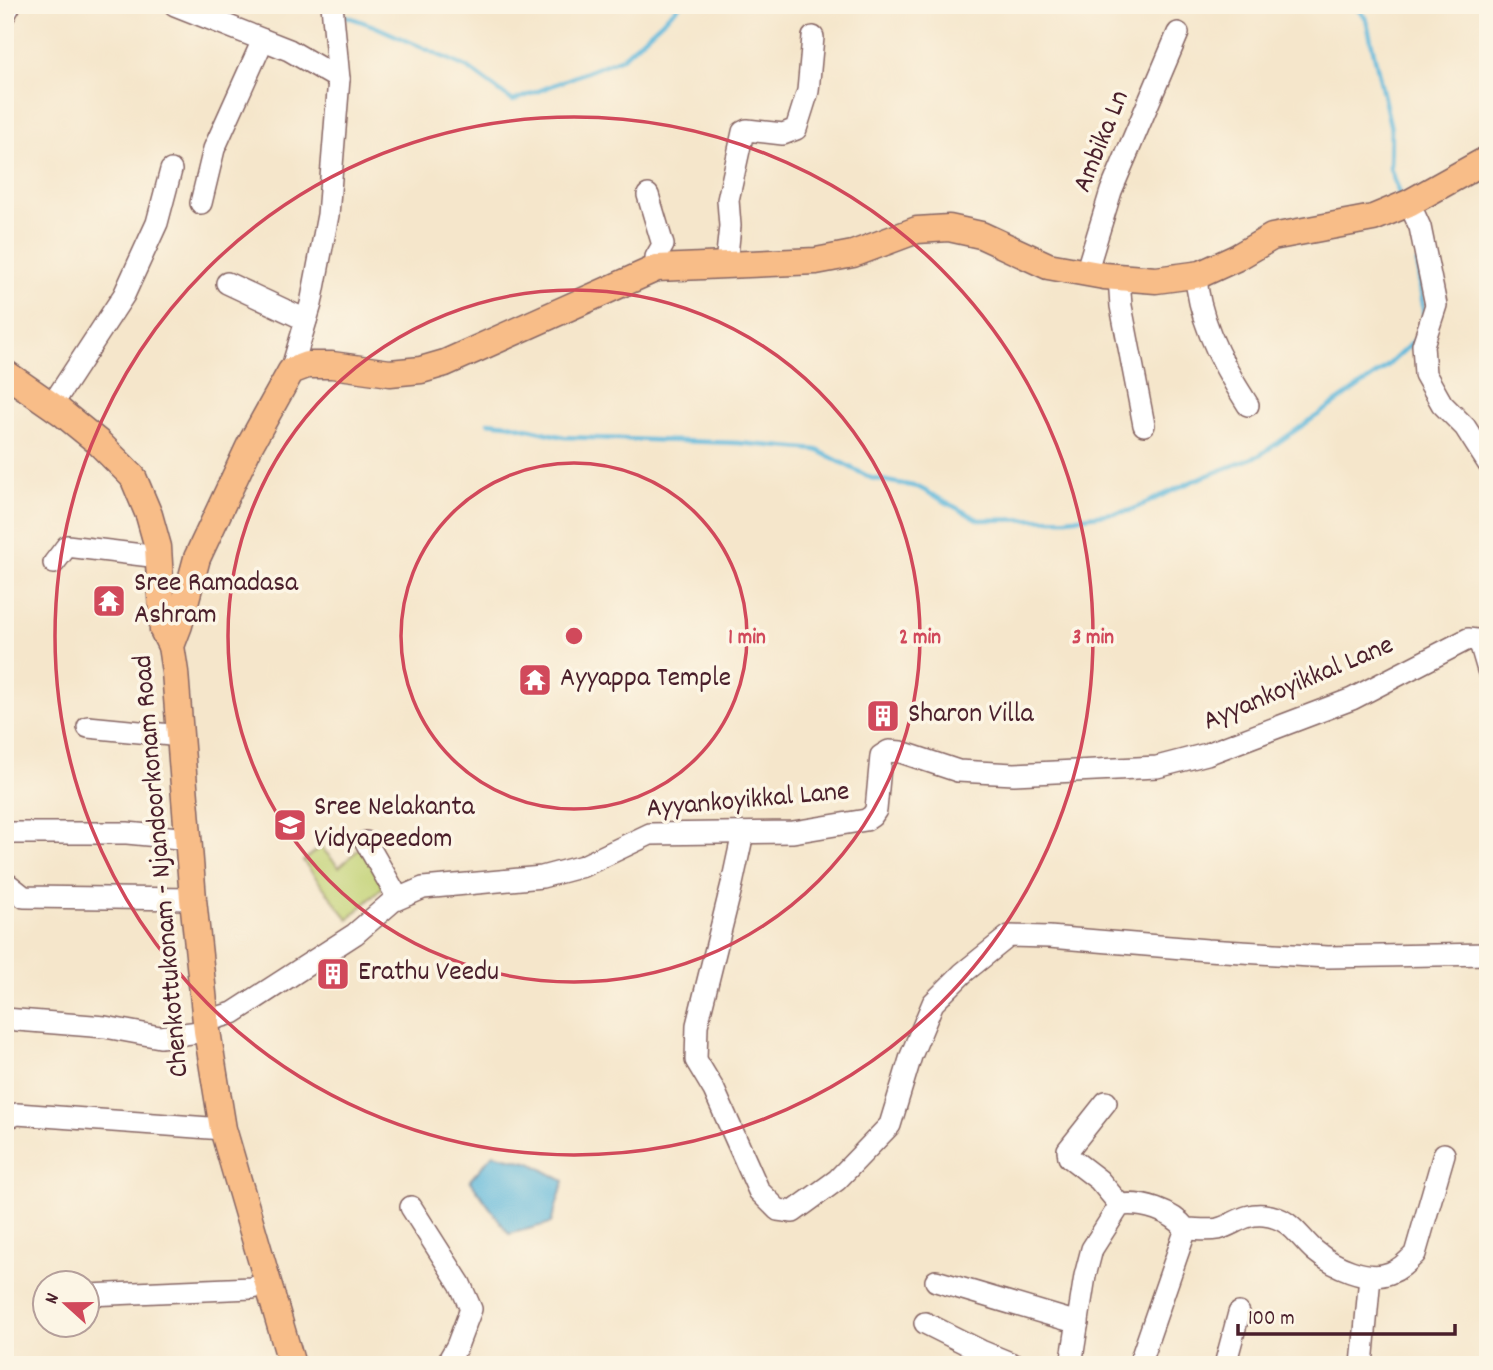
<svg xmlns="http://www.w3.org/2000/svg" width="1493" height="1370" viewBox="0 0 1493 1370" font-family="Dekko,sans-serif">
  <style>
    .green { fill: #c1d173; stroke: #86784f; stroke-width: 2 }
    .water { fill: #5eb8db; stroke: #546c83; stroke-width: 2 }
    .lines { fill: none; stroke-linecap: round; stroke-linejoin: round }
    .stream { stroke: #5eb8db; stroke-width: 4.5 }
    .minor-casing { stroke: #866563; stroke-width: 24 }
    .major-casing { stroke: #866563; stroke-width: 29 }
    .minor { stroke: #fff; stroke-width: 21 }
    .major { stroke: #f8bd88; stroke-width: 26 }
    .ring { fill: none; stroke: #d1495b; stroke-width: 3.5 }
    .labels { text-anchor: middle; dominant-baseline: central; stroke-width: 7; stroke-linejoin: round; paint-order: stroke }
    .street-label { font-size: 28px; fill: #4a1f2b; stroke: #fcf5e5 }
    .poi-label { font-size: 28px; fill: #4a1f2b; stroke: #fcf5e5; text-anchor: start }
    .centre { fill: #d1495b; stroke: #fcf5e5; stroke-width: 3.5 }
    .ring-label { font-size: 21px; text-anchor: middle; font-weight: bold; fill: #d1495b; stroke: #fcf5e5; stroke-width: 7; stroke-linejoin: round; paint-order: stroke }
  </style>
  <rect width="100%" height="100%" fill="#fcf5e5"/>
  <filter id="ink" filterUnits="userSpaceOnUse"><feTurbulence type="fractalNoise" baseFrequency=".0143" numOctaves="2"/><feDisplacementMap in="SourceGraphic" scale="14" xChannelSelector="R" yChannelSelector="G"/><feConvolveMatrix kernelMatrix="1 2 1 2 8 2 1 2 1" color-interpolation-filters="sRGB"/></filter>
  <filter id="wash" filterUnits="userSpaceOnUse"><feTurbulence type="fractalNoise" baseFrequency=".00686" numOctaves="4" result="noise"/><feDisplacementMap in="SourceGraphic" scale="28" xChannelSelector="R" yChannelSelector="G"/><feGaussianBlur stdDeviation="1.57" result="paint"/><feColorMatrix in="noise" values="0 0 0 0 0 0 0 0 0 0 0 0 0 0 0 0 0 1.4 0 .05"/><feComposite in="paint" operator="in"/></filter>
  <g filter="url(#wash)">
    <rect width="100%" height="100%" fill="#f5e6cb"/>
    <polygon class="green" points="321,847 339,867 360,848 384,886 348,919 303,861"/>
    <polygon class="water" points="493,1154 531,1163 564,1181 551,1223 509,1234 470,1180"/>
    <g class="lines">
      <g class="stream">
        <polyline points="315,5 320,7"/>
        <polyline points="1353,5 1366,18 1391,129 1390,168 1400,197"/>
        <polyline points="346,16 374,26 468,68 513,101 622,58 680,5"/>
        <polyline points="1417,262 1424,316"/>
        <polyline points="488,422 508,424 564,437 738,443 817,450 871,478 918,487 979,520 1067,519 1129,511 1193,481 1260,455 1383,370 1416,339"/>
      </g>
    </g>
  </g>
  <g filter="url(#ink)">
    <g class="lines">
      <defs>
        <g id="minor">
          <polyline points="175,5 289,50 339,79"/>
          <polyline points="5,14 10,5"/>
          <polyline points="648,195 663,245 656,257 657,268"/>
          <polyline points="201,203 214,149 263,40"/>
          <polyline points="1409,203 1420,227 1436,305 1423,345 1425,374 1442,404 1465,427 1488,463"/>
          <polyline points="726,265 730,226 728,200 743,132 747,130 783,134 796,129 808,91 813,37"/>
          <polyline points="1086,273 1111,191 1178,33"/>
          <path d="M1196,275C1198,319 1224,368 1248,405"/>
          <polyline points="1119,277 1121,306 1144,425"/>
          <polyline points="227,283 306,320"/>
          <polyline points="291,371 311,304 328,215 339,79 332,5"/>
          <polyline points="52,405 124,295 157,223 171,170"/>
          <polyline points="54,563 67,546 159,557"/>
          <polyline points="88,727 181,736"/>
          <polyline points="5,833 127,833 189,839"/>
          <polyline points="743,833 732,884 697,1025 696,1060 714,1090 759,1191 778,1210 793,1212 837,1180 890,1125 911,1056 933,1003 963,973 1009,936 1049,937 1207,950 1328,957 1488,954"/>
          <polyline points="366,842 398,898"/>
          <polyline points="5,882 24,897 193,899"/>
          <polyline points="5,1019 105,1027 160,1037 207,1031"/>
          <polyline points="206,1021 233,1013 355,934 393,901 423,888 542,877 583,866 650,834 793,832 866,820 872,816 876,810 881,756 889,751 901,752 958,771 1014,774 1157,767 1207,754 1352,699 1468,639 1476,640 1481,646 1488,670"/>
          <polyline points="1106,1102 1068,1150 1069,1157 1099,1180 1120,1205"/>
          <polyline points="5,1119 17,1114 223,1129"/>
          <polyline points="411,1207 460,1284 471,1309 457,1346 446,1365"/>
          <polyline points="936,1281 1078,1323"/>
          <polyline points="88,1295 252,1288 268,1284"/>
          <polyline points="925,1323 981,1351 1015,1365"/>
          <path d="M1071,1365L1085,1276L1092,1249L1120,1205C1142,1202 1172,1211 1186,1229C1196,1229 1208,1231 1218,1229C1234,1225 1244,1213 1264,1215C1291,1218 1297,1235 1315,1251C1333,1266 1367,1282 1390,1273C1401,1269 1407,1262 1415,1254L1444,1154"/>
          <polyline points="1139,1365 1186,1229"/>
          <polyline points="1225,1365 1239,1313"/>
          <polyline points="1362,1365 1370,1276"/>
        </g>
        <g id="major">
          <polyline points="5,373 61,412 98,442 133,477 149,515 158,547 163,630 171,646"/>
          <polyline points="292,1365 223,1129 207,1031 193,899 175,672 171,646 179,625 197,558 250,445 291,371 307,365 332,365 390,373 421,370 445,363 657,268 816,261 853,254 917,230 949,228 981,235 1048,266 1104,276 1156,280 1201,274 1236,258 1272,237 1373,218 1409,203 1488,159"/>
        </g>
      </defs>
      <use href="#minor" class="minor-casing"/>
      <use href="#major" class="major-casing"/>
      <use href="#minor" class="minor"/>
      <use href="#major" class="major"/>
    </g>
  </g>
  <g class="ring">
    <circle cx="574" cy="636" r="173"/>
    <circle cx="574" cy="636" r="346"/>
    <circle cx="574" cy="636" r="519"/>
  </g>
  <defs>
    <symbol id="temple-square" viewBox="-11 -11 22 22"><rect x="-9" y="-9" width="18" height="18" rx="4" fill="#d1495b" stroke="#fcf5e5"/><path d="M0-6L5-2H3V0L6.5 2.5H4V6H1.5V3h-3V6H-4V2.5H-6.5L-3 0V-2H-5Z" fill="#fff"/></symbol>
    <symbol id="building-square" viewBox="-11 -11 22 22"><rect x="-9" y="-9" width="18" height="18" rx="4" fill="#d1495b" stroke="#fcf5e5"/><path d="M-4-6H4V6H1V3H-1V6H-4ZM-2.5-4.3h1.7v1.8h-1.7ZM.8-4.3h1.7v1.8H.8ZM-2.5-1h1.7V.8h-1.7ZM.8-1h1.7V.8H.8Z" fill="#fff"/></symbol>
    <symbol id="school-square" viewBox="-11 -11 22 22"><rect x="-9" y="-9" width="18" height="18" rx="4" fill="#d1495b" stroke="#fcf5e5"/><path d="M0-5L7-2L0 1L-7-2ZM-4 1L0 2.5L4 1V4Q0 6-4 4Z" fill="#fff"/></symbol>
  </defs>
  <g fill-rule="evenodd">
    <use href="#temple-square" x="90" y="582" width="38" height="38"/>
    <use href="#temple-square" x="516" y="661" width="38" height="38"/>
    <use href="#building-square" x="864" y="697" width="38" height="38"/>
    <use href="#school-square" x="271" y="806" width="38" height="38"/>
    <use href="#building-square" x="314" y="955" width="38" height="38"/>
  </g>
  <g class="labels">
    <g class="street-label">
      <text transform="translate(1103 142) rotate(-68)">Ambika Ln</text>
      <text transform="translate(1299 685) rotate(-23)">Ayyankoyikkal Lane</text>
      <text transform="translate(748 802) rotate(-5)">Ayyankoyikkal Lane</text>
      <text transform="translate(163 866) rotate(-95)">Chenkottukonam - Njandoorkonam Road</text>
    </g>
    <g class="poi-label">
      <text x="134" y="585">Sree Ramadasa<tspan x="134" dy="32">Ashram</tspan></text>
      <text x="560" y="680">Ayyappa Temple</text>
      <text x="908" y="716">Sharon Villa</text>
      <text x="314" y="809">Sree Nelakanta<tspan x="314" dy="32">Vidyapeedom</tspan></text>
      <text x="358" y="974">Erathu Veedu</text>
    </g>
  </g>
  <circle cx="574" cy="636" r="10" class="centre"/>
  <g class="ring-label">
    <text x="747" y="643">1 min</text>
    <text x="920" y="643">2 min</text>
    <text x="1093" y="643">3 min</text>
  </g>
  <rect width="1493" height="1370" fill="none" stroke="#fcf5e5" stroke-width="28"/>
  <g transform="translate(66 1304) rotate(291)"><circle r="33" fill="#fcf5e5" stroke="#b59f9b" stroke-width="2"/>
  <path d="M0-5L12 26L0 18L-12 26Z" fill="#d1495b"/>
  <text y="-10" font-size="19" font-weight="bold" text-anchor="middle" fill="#4a1f2b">N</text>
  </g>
  <path d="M1238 1324v10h217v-10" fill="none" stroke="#4a1f2b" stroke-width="3.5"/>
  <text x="1248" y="1324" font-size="21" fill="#4a1f2b" stroke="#fcf5e5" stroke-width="5" paint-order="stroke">100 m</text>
</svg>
